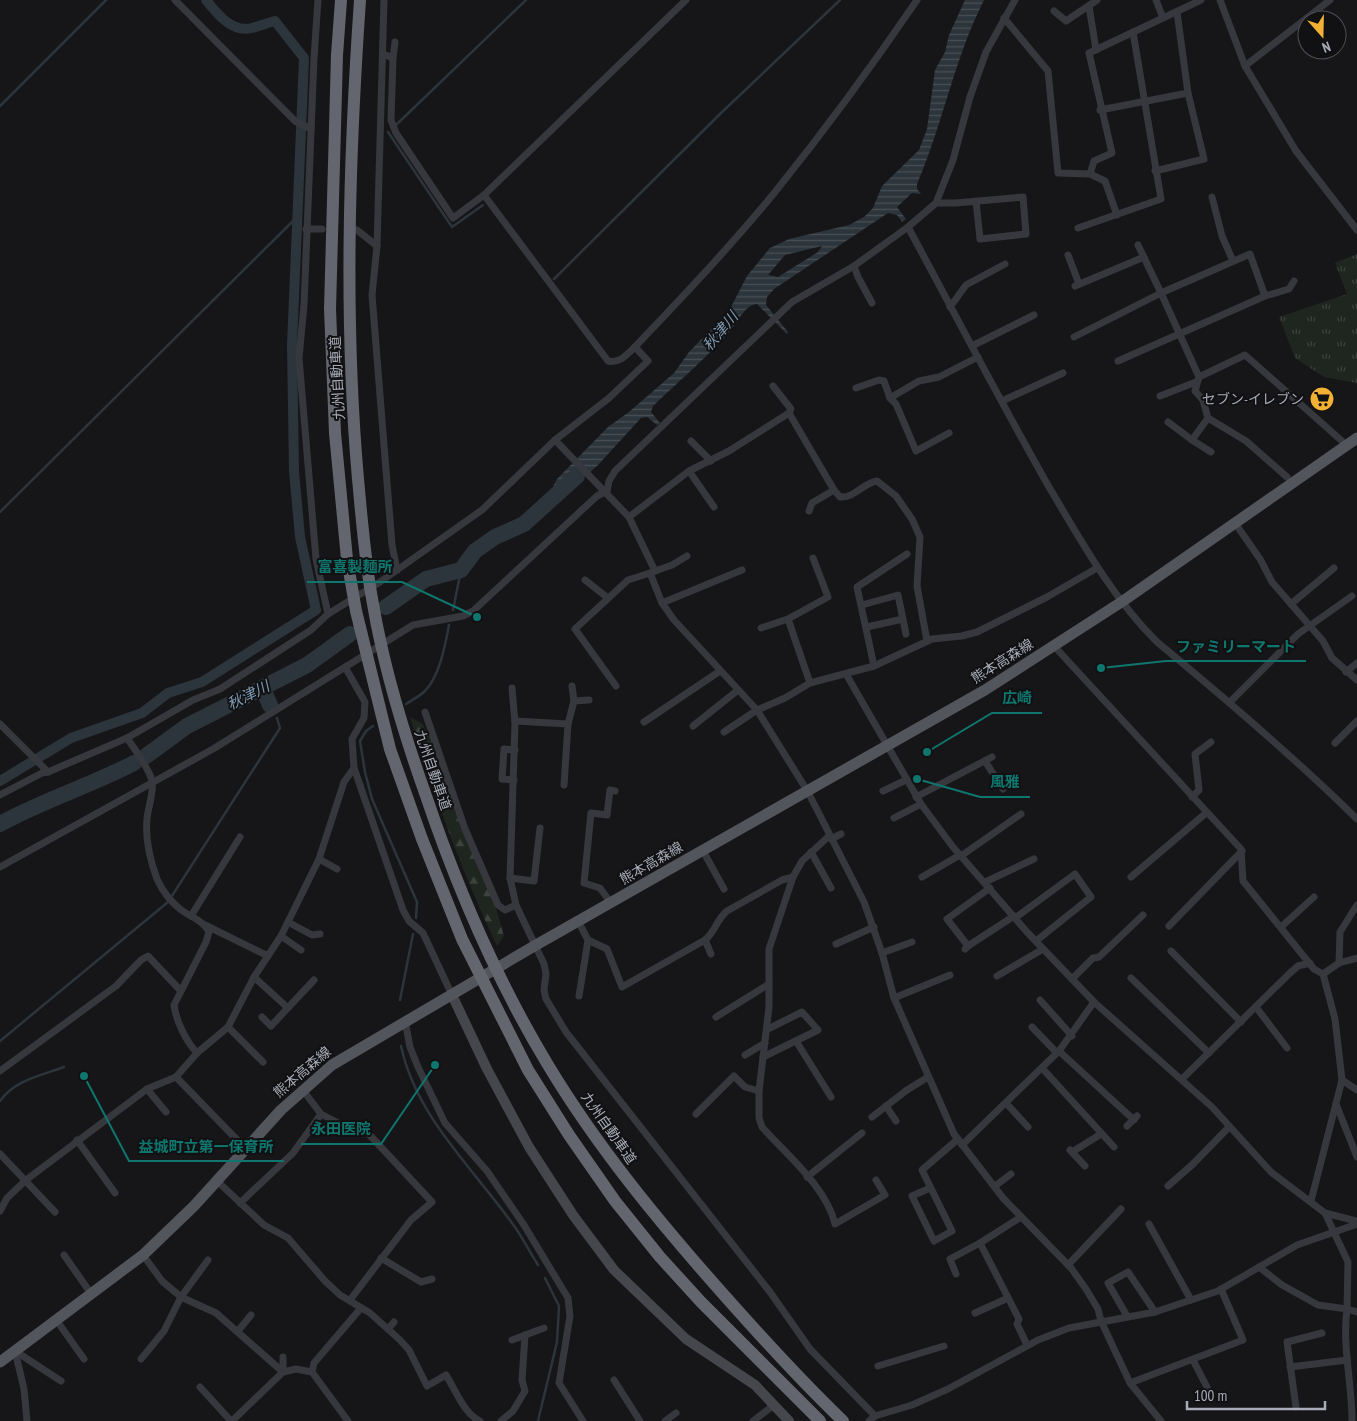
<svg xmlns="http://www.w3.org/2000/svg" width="1357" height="1421" viewBox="0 0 1357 1421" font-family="'PT Sans Narrow','Noto Sans JP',sans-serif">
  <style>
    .grass { fill: url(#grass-tufts) }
    .forest { fill: url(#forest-firs) }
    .water { fill: url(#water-rules); fill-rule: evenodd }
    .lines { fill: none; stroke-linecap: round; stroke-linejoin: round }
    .stream { stroke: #2c353c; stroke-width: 2.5 }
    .canal { stroke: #2c353c; stroke-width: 10 }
    .river { stroke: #2c353c; stroke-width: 16 }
    .street { stroke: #37383d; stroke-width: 7 }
    .secondary { stroke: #45474d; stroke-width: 10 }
    .primary { stroke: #53555c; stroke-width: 11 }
    .highway { stroke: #63666e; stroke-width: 12 }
    .labels { text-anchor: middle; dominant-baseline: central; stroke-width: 4; stroke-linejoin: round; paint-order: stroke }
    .street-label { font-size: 14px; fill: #a8adb8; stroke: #111113 }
    .poi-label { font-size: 14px; fill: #a8adb8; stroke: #111113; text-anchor: end }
    .water-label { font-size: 15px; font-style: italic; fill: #7f9bb3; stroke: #111113 }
    .leader { fill: none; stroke: #0f766e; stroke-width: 2 }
    .callout-dot { fill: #0f766e; stroke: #111113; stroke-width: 2 }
    .callout-label { font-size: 15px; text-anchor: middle; font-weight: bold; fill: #0f766e; stroke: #111113; stroke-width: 4; stroke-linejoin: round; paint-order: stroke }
  </style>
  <defs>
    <pattern id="grass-tufts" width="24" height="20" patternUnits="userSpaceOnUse" patternTransform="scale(1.25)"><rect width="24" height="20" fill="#1e261f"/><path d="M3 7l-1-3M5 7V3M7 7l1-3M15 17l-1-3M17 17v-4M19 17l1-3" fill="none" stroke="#3c433d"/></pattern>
    <pattern id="forest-firs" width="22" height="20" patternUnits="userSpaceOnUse" patternTransform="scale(1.25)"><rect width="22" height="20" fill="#1e261f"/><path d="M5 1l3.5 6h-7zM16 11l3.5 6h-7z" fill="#3c433d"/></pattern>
    <pattern id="water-rules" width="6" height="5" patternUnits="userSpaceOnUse" patternTransform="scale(1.25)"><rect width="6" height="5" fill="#2c353c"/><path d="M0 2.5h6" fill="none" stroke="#485056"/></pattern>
  </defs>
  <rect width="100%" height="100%" fill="#161618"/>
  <polygon class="grass" points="1357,254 1357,383 1324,377 1295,358 1279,317 1347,294 1335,263"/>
  <path class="forest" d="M410,717L423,724C428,741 437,734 433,758C443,767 443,779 450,790L495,904L504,936L497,946C462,872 434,796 410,717Z"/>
  <path class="water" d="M965,0H984C954,59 943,124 917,184V189L921,194L912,193L897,207L906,219L902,222L897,215L888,213L774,289L767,297L766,305L788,332L787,334L757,304C745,305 740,319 733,327C709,356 680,380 653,406L651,412L660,423L657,425L647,417L641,418L598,465L565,494L553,487L557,479L608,427L629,412L674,373L689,352L729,311L747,276L770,248L789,239L849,225L864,217L873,208L882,186L919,150L927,129L935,70L945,52L949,35ZM822,246L818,252L778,277L768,275L785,255Z"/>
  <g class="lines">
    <g class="stream">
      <polyline points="0,106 106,0"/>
      <polyline points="397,124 526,0"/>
      <polyline points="388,132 452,227 483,205"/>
      <polyline points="554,279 721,113 840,0"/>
      <polyline points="0,512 295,219"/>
      <polyline points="453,610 461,570"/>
      <path d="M406,704C412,700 420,696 425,691C440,675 445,646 449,625"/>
      <polyline points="373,726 366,731 360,741 365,772 372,799 417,902 416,918"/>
      <polyline points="400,1000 413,934"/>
      <polyline points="0,1041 168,902 280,728 277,718"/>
      <path d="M401,1046C416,1116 471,1166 512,1223C522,1236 529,1251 538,1265"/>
      <path d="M0,1101C15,1080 40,1076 64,1067"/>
      <polyline points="538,1421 557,1342 559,1306 545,1278"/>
    </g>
    <path class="canal" d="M0,781L71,738L142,713L168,693L202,682L316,610L300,537L294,471L292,345L304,58L275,21C267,23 260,26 252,28C232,33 217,14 206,0"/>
    <g class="river">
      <polyline points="386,607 426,579 461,570 475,551 495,537 524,524 577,476"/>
      <polyline points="263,689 270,705"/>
      <polyline points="146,756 187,726 307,665 350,634"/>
      <path d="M0,824C43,800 90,786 134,763"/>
    </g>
    <g class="street">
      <polyline points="175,0 295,121 311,129"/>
      <polyline points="318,0 314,58 304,305 299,358 316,559 328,614"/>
      <polyline points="384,0 377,246 372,295 392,545 397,570"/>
      <polyline points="1156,0 1163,18"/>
      <polyline points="1220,0 1245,66 1296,151 1357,230"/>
      <polyline points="1089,6 1096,50"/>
      <polyline points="1054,11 1066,21 1097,0"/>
      <polyline points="1004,18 1048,71 1058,173 1090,174 1105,181 1117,215"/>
      <polyline points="383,54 393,58 391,120 396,133 453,218 484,195 686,0"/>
      <polyline points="393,58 395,42"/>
      <polyline points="1245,66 1330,0"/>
      <polyline points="1100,110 1188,93"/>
      <polyline points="1155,171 1204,159 1188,93 1177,12"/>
      <polyline points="1090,174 1094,161 1112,153 1089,53 1201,0"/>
      <polyline points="1212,197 1222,236 1233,261"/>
      <polyline points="936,203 956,203 1023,197 1026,234 980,239 976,201"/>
      <path d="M908,227C955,314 1000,401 1049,487C1081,541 1112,597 1157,642C1226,699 1293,756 1357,819"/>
      <polyline points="1078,228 1161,199 1133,32"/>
      <polyline points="306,229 322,229"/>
      <polyline points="357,230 377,246"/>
      <polyline points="1068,255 1079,284"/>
      <polyline points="854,266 858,277 872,303"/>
      <polyline points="1075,286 1144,257"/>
      <polyline points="1265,296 1289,289 1294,281"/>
      <polyline points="950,307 966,285 1005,264"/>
      <polyline points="1074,337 1161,293 1199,377 1245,355 1342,441"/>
      <polyline points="972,346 1034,315"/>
      <path d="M635,347C683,296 731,246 775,192C825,130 872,66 917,0"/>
      <polyline points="1118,361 1265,296 1250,254 1161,293 1138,245"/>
      <polyline points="1199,377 1195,391 1203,400 1208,418 1246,441 1287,477"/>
      <polyline points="773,386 791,409 789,413"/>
      <polyline points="856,388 879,380 884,381 890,398 896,404 916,451 949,433"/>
      <polyline points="1160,396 1196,382"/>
      <polyline points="890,398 919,381 939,377 978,357"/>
      <polyline points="1002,401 1063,373"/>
      <polyline points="1208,418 1192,440 1211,452"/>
      <polyline points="1168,422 1192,440"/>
      <polyline points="555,440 629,517 655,571 650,573 662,603 674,620 757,710 808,792 864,902 882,953 894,998 954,1134 1003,1198 1071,1268 1086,1289 1098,1309 1101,1321 1130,1383 1161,1421"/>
      <polyline points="691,441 711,461"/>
      <polyline points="689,471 714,507"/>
      <path d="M834,490L840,497C855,498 863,483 877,481L896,496L912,519L920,537L917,586L927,641"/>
      <polyline points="607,491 609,481 615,471 792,302 854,266 908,227 936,203 953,160 970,97 986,52 1015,0"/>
      <polyline points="629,517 689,471 729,451 789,413 834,490 812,503 809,511"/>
      <polyline points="1235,523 1260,559 1272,582 1323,641 1332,658 1357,680"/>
      <polyline points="655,571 672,565 687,556"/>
      <polyline points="585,580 608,598"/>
      <polyline points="662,603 742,570"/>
      <polyline points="1291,604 1334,568"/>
      <polyline points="862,605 898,595 906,634"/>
      <polyline points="867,627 903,619"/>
      <polyline points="761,628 788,619"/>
      <polyline points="1054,646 1241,849 1243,881 1314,969 1323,974 1335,1019 1342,1080 1311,1201"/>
      <polyline points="874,666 857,587 907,554"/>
      <polyline points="345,667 365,702 364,718 352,739 354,768"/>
      <polyline points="1346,672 1357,663"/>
      <polyline points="846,674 921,804 953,847 1027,932 1094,1002 1212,1107 1271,1172 1325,1213 1348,1262 1347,1309 1357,1312"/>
      <polyline points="810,683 788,619 828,597 813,558"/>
      <polyline points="616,686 575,629 628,580 650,573"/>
      <polyline points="512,688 515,723 510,878 516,905"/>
      <polyline points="574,701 589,700"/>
      <polyline points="1230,702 1298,634 1352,596"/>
      <polyline points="425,712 465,829 498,905 505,910 516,905 544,964 546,974 544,990 546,999 566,1032 770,1292 810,1349 875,1416"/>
      <polyline points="515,721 568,724 564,785"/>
      <polyline points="644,722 720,671"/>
      <polyline points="0,724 48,772"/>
      <polyline points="568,724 574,701 572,686"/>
      <polyline points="693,726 738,690"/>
      <polyline points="724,732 757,710 785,698 810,683 874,666 932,639 962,636 977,632 1047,597 1097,568"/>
      <path d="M127,738C134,748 150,770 152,781C154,794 148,806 147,819C145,839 150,860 157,879C162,890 170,901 180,909C190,917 203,920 209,932L206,942L174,1005C176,1021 186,1041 197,1053"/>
      <polyline points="1335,743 1357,721"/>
      <polyline points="985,761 1003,789"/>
      <polyline points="514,780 502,779 504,749 515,750"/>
      <polyline points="883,791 906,780"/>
      <path d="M0,795L42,773L48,772L127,738L193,700L220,689L311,630L328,614L380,582L482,510L555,440L609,398L648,361L635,347C627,354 620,364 608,361L484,195"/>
      <polyline points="916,797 992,757"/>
      <polyline points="1192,797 1199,790 1195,754 1211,742"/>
      <polyline points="894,818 921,804"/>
      <path d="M829,836L802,861L793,877L769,949V1007L759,1091V1118L762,1127C786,1154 827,1188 835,1224L885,1195L876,1180"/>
      <polyline points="831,839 841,834"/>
      <polyline points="703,851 724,889"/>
      <polyline points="811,852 831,888"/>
      <polyline points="961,856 1021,814"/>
      <polyline points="319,859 337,869"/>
      <polyline points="0,867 213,749 413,625 463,616 473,611 597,496 607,491"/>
      <polyline points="922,877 960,855"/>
      <polyline points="1131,877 1206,813"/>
      <polyline points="510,878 534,881 540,828"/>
      <polyline points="985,882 1034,859"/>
      <polyline points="611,903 600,888 584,883 591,813 607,815 610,790 615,791"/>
      <polyline points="191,916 240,837"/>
      <polyline points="1015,918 1075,874 1091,897 1036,941"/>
      <polyline points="578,921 588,940 607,949 622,987 705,940 711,954"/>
      <polyline points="288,922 312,935 320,934"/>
      <polyline points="205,925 268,956"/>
      <polyline points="1169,926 1242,851"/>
      <polyline points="1281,927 1314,897"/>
      <polyline points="281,936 301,950"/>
      <path d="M705,940C716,931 716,920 727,911L782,880L793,877"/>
      <polyline points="836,944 874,927"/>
      <polyline points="968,946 1014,916"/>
      <polyline points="965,949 968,946 947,919 990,888"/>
      <polyline points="1171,951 1241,1022"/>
      <polyline points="882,953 912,942"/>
      <polyline points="1339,963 1340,932 1357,905"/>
      <polyline points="1323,974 1339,963 1357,958"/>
      <polyline points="997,976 1043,949"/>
      <polyline points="254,977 288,1008"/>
      <polyline points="1131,978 1209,1053"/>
      <polyline points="1072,979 1093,958 1099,957 1143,915"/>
      <polyline points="579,996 588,940"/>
      <polyline points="894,998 950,975"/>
      <polyline points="1040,1000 1072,1036"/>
      <polyline points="1256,1007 1287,1048"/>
      <polyline points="262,1017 271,1026 314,980"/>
      <polyline points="716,1017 769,984"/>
      <polyline points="405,1021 410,1047 418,1067 445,1123 487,1171 524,1225 568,1298 570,1316 559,1383 583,1421"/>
      <polyline points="228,1027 263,1062"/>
      <polyline points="1032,1027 1057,1053"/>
      <polyline points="796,1041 831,1097"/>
      <polyline points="1059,1051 1134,1120"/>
      <polyline points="745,1055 765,1043"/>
      <polyline points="763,1057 818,1030 802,1012 768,1029"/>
      <polyline points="1042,1068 1114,1147"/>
      <polyline points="0,1071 116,986 141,960 148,956 180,990"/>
      <polyline points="176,1077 245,1148"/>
      <polyline points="1182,1079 1290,973 1298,966 1310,963"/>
      <polyline points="1342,1080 1357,1090"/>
      <polyline points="147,1089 166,1112"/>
      <polyline points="302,1089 321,1114 344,1126 365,1130 432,1202 411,1220 350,1300"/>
      <polyline points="1006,1103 1028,1127"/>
      <polyline points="1336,1104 1357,1157"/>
      <polyline points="886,1106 896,1121"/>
      <polyline points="696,1114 734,1076 745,1087 759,1091"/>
      <polyline points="872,1117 907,1090 928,1077"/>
      <polyline points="1127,1126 1137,1116"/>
      <polyline points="77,1140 115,1193"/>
      <polyline points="962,1145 1059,1051 1094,1002"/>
      <polyline points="1070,1150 1085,1166"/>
      <polyline points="1072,1152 1101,1134"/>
      <polyline points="0,1154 55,1212"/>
      <polyline points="807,1177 862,1133"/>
      <path d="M217,1181L264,1225L288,1238L325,1281L340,1295L370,1313L400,1340L409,1350L427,1386L446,1375C455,1389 464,1414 480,1421"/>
      <polyline points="995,1186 1011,1174"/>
      <polyline points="1168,1186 1193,1164 1229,1127"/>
      <polyline points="930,1188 912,1196 934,1241 952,1231 922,1170 958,1139"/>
      <polyline points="240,1203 293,1153 321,1114"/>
      <polyline points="0,1211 7,1198 26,1180 147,1089 176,1077 197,1053 228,1027 254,977 281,936 319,859 344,782 354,768 403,910 409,921 423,933 452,995"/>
      <polyline points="1325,1213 1357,1221"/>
      <polyline points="1149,1224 1191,1300"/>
      <polyline points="980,1243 1021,1217"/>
      <polyline points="64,1255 92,1295"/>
      <polyline points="143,1255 162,1281 181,1297 216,1313 283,1372"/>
      <polyline points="381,1258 421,1282 432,1279"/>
      <polyline points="1068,1265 1121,1209"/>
      <path d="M1259,1267L1282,1285L1318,1305L1347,1309C1342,1346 1352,1383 1352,1421"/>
      <polyline points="956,1274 950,1259 980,1243 1019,1319 1017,1324 1027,1345"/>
      <polyline points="975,1313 1008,1298"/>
      <polyline points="1127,1316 1108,1283 1128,1272 1155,1312"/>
      <polyline points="57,1321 84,1359"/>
      <polyline points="388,1329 394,1322"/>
      <polyline points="238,1331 251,1315"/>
      <polyline points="512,1340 544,1328"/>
      <polyline points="15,1351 24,1389 27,1421"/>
      <polyline points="15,1351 61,1381"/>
      <polyline points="141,1359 164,1331 181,1297 208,1260"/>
      <polyline points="1193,1360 1208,1389"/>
      <polyline points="878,1366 944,1346"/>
      <polyline points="1290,1367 1347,1360"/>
      <polyline points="283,1372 283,1357"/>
      <polyline points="312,1372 314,1363 361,1308"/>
      <polyline points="614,1380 640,1421"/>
      <polyline points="1130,1383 1243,1340 1221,1289"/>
      <polyline points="200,1387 231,1421"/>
      <polyline points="1296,1407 1287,1342 1322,1333"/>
      <polyline points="232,1421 283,1372 296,1369 312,1372 348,1421"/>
      <polyline points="501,1421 513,1411 525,1391 522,1380 525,1335"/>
      <polyline points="665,1421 676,1413"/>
      <polyline points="753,1421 774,1405"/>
      <polyline points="869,1421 875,1416 912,1405 948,1389 1038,1340 1069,1328 1155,1312 1218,1291 1297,1245 1357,1224"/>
    </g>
    <polyline class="secondary" points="452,995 487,1069 529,1147 573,1215 614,1270 686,1339 755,1385 789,1421"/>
    <polyline class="primary" points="0,1362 143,1255 194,1206 281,1110 332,1065 536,945 985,690 1123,601 1357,438"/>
    <g class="highway">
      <polyline points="341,0 337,55 330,309 335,433 347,559 356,611 390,749 422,839 462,939 528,1070 569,1135 615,1201 660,1257 701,1302 820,1421"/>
      <path d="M360,0C349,159 344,320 358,479C362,521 365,563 373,604C384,669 403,731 425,793C457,888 496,979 548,1065C598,1148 660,1223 724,1295C763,1339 801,1381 843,1421"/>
    </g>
  </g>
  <defs>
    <symbol id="supermarket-disc" viewBox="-11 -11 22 22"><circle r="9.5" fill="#f2b134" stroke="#111113"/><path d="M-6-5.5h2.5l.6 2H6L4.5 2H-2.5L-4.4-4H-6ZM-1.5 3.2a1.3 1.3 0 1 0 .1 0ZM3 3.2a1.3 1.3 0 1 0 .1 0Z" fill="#111"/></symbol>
  </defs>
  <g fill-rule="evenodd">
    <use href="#supermarket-disc" x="1308" y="385" width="28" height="28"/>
  </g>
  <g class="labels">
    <g class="street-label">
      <text transform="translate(337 378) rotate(-93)">九州自動車道</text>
      <text transform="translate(1002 661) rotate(-32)">熊本高森線</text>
      <text transform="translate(433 770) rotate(71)">九州自動車道</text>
      <text transform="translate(651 863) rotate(-30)">熊本高森線</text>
      <text transform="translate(302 1072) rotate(-40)">熊本高森線</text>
      <text transform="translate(609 1128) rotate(55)">九州自動車道</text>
    </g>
    <g class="poi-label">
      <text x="1304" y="399">セブン-イレブン</text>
    </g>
    <g class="water-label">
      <text transform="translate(720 331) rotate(-50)">秋津川</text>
      <text transform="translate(248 695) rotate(-27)">秋津川</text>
    </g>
  </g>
  <path class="leader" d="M477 617L402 582H307M1101 668L1166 661H1306M927 752L992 713H1042M917 779L980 797H1030M435 1065L381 1144H301M84 1076L129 1161H284"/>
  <g class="callout-dot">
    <circle cx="477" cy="617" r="5"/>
    <circle cx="1101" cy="668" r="5"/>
    <circle cx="927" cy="752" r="5"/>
    <circle cx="917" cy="779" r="5"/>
    <circle cx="435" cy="1065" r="5"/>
    <circle cx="84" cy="1076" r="5"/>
  </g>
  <g class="callout-label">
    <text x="355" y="572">富喜製麺所</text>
    <text x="1236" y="652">ファミリーマート</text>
    <text x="1017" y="703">広崎</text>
    <text x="1005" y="787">風雅</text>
    <text x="341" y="1134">永田医院</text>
    <text x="206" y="1152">益城町立第一保育所</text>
  </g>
  <g transform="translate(1322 35) rotate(160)"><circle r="24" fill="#111113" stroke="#4d4f55"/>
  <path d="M0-4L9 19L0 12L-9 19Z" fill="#f2b134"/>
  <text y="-8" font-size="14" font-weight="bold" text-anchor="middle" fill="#a8adb8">N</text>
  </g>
  <path d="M1187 1401v8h138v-8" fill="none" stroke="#a8adb8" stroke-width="2.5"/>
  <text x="1194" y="1401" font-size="15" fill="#a8adb8" stroke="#111113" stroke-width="4" paint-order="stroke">100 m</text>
</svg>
